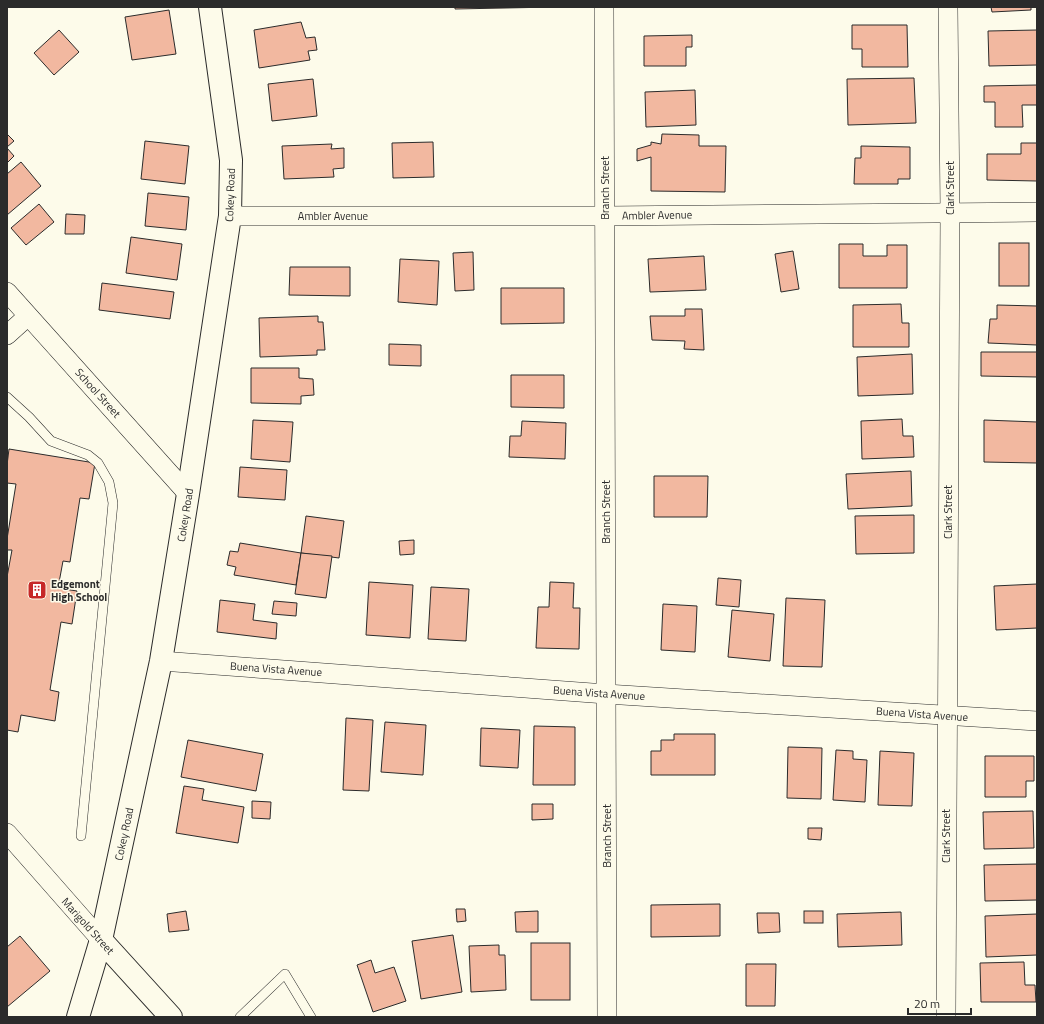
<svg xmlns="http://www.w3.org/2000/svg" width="1044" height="1024" viewBox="0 0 1044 1024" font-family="'Titillium Web',sans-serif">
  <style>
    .building { fill: #f2b8a0; stroke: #2b2b2b }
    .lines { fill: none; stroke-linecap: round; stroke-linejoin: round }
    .service-casing { stroke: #2b2b2b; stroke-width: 10 }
    .minor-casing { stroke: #2b2b2b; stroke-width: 20 }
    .tertiary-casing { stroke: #2b2b2b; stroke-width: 24 }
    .service { stroke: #fdfbea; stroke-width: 9 }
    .minor { stroke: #fdfbea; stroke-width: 19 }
    .tertiary { stroke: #fdfbea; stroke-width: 22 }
    .labels { text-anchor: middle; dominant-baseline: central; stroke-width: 3; stroke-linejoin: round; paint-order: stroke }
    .street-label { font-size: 11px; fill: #2b2b2b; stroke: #fdfbea }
    .poi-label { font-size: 11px; font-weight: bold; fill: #2b2b2b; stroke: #fdfbea; text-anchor: start }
  </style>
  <rect width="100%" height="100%" fill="#fdfbea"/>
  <g class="building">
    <polygon points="455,7 554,7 455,9"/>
    <polygon points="991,7 1031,7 1031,10 992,12"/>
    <polygon points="169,10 176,54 132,60 125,17"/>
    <polygon points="301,22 306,38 315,37 317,50 308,51 310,60 259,68 254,30"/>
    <polygon points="852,25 907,25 908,67 862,67 862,49 852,49"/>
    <polygon points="59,30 79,52 54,75 34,53"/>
    <polygon points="1037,30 1037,65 989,66 988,31"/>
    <polygon points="692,35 692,47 686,47 686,66 644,66 644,36"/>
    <polygon points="914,78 916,123 848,125 847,79"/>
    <polygon points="313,79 317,116 272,121 268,84"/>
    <polygon points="1037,85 1037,105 1022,105 1023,127 995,127 995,102 984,102 984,86"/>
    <polygon points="695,90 696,125 646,127 645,92"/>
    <polygon points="7,134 14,141 7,147"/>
    <polygon points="662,134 699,135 699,146 726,146 725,192 651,191 651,157 637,161 637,149 651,145 651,142 661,144"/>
    <polygon points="145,141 189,146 185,184 141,179"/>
    <polygon points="433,142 434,177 393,178 392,143"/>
    <polygon points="1021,143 1037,143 1037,181 987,180 987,154 1021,154"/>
    <polygon points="332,144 331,149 344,148 344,168 333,169 334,177 284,179 282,146"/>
    <polygon points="861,146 910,147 910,179 898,179 898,184 854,184 855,158 861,158"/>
    <polygon points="7,148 14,156 7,163"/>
    <polygon points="21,162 41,186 7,215 7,174"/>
    <polygon points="148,193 189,197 186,230 145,226"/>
    <polygon points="39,204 54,222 26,245 11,228"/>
    <polygon points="66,214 85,215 84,234 65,234"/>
    <polygon points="131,237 182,244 177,280 126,273"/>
    <rect x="999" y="243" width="30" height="43"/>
    <polygon points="839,244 863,244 863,256 887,256 887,245 907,245 907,288 839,288"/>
    <polygon points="793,251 799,289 781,292 775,254"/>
    <polygon points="473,252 474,290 455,291 453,253"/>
    <polygon points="704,256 706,290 650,292 648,259"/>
    <polygon points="400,259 439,261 437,305 398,302"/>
    <polygon points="290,267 350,267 350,296 289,295"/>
    <polygon points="102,283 174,292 170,319 99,310"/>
    <polygon points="501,288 564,288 564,323 501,324"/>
    <polygon points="901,304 902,323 909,323 909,347 853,347 853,305"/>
    <polygon points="997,305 1037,306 1037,345 988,343 990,319 997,319"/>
    <polygon points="685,309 702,309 704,350 684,349 685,341 652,340 650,316 685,316"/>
    <polygon points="318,316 318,322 323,322 325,350 317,350 317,355 260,357 259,318"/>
    <polygon points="389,344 421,345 421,366 389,365"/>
    <polygon points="981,352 1037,352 1037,377 981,376"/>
    <polygon points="912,354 913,394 858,396 857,357"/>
    <polygon points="251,368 299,368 299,378 313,379 314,395 301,396 301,404 251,403"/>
    <polygon points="511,375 564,375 564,408 511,407"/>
    <polygon points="902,419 903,436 913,436 914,457 862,459 861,421"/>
    <polygon points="253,420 293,422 290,462 251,459"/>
    <polygon points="984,420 1037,422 1037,463 984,462"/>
    <polygon points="522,421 566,423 565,459 509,457 510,436 521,436"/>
    <polygon points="9,449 95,463 89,499 80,498 70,562 63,561 58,588 77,591 72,624 61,622 50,690 59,692 55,721 21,715 18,732 7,730 7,577 12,550 7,550 7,539 16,484 7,483 7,465"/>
    <polygon points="240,467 287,470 285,500 238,497"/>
    <polygon points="911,471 912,506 848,509 846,474"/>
    <polygon points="654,476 708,476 707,517 654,517"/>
    <polygon points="914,515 914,553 856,554 855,516"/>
    <polygon points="306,516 344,521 339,558 301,553"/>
    <polygon points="414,540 414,554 400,555 399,541"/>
    <polygon points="240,543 301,553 296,585 234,575 236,567 227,565 230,551 238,552"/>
    <polygon points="301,553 332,556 326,598 295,594"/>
    <polygon points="718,578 741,580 739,607 716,605"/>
    <polygon points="369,582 413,585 410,638 366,635"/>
    <polygon points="550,582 574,583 573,608 580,608 579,649 536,648 538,607 549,607"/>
    <polygon points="1037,584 1037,628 996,630 994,586"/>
    <polygon points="431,587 469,589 466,641 428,639"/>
    <polygon points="786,598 825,600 822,667 783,666"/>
    <polygon points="220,600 255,604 253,620 277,623 276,639 217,632"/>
    <polygon points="274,601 297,603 296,616 272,614"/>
    <polygon points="663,604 697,606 695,652 661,650"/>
    <polygon points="732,610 774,614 770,661 728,657"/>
    <polygon points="346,718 373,720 369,791 343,790"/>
    <polygon points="385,722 426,725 423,775 381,772"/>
    <polygon points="534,726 575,727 575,785 533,785"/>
    <polygon points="481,728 520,730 518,768 480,766"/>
    <polygon points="674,734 715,734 715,775 651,775 651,751 661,751 661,740 674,740"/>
    <polygon points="188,740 263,754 256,791 181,777"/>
    <polygon points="788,747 822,748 821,799 787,798"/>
    <polygon points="836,750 853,751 853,759 867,760 865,802 833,800"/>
    <polygon points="880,751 914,753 912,806 878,805"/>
    <polygon points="985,756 1034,756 1034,781 1026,781 1026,797 985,797"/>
    <polygon points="184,786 204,789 202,800 244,807 238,843 176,833"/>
    <polygon points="252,801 271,802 270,819 252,818"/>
    <polygon points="532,804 553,804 553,819 532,820"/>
    <polygon points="1033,811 1034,848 984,849 983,812"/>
    <polygon points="808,828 822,828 821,840 808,839"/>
    <polygon points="1037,864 1037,900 985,901 984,865"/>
    <polygon points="720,904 720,936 651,937 651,905"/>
    <polygon points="456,909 465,909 466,921 457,922"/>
    <polygon points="186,911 189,930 169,932 167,914"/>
    <polygon points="538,911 538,932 516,932 515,912"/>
    <rect x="804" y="911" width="19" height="12"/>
    <polygon points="901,912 902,945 838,947 837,914"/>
    <polygon points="757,913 779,913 780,932 758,933"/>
    <polygon points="1037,914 1037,955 986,957 985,916"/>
    <polygon points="453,935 462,992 421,999 412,941"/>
    <polygon points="20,936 50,971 7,1007 7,947"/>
    <rect x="531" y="943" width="39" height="57"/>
    <polygon points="499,945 499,955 505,955 506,990 471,992 469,946"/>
    <polygon points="371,960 375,973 394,967 406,1001 373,1012 357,965"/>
    <polygon points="1024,962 1025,985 1035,985 1036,1002 981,1002 980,963"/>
    <polygon points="746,964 776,964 775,1006 746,1006"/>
  </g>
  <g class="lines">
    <defs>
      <g id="service">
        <polyline points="7,397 29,417 51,441 88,455 98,463 109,482 113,503 81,836"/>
        <polyline points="240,1017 285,974 311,1017"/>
      </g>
      <g id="minor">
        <polyline points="604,7 607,1017"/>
        <polyline points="230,216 605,216 1037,212"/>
        <polyline points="7,292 188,494"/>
        <polyline points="7,335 28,316"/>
        <polyline points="161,661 606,694 1037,721"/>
        <polyline points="7,833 101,940"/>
        <polyline points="946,1017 950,212 948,7"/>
      </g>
      <g id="tertiary">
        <polyline points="101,940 171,1017"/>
        <polyline points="78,1017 101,940 161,661 188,494 230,216 231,160 210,7"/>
      </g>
    </defs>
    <use href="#service" class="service-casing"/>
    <use href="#minor" class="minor-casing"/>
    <use href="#tertiary" class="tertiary-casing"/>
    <use href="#service" class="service"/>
    <use href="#minor" class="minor"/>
    <use href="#tertiary" class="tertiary"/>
  </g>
  <defs>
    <symbol id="building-square" viewBox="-11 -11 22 22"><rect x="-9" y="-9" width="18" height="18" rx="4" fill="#c62828" stroke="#fdfbea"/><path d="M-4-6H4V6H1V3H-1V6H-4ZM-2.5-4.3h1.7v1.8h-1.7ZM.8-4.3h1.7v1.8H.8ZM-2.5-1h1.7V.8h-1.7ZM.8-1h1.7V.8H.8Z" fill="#fff"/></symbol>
  </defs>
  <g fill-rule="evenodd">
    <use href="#building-square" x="26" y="579" width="22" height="22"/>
  </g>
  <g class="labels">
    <g class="street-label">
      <text transform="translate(605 188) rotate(-90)">Branch Street</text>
      <text transform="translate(950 188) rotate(-90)">Clark Street</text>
      <text transform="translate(230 195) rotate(-88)">Cokey Road</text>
      <text transform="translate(657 215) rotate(-1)">Ambler Avenue</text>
      <text x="333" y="216">Ambler Avenue</text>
      <text transform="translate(98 393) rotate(48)">School Street</text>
      <text transform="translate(606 512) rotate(-90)">Branch Street</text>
      <text transform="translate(948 512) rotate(-90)">Clark Street</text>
      <text transform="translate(185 515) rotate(-81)">Cokey Road</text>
      <text transform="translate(276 669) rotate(4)">Buena Vista Avenue</text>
      <text transform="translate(599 693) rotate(4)">Buena Vista Avenue</text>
      <text transform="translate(922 714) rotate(4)">Buena Vista Avenue</text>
      <text transform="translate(124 834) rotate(-78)">Cokey Road</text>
      <text transform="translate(607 836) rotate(-90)">Branch Street</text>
      <text transform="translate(946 836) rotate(-90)">Clark Street</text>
      <text transform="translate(88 926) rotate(48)">Marigold Street</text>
    </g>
    <g class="poi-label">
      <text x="51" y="584">Edgemont<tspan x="51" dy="13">High School</tspan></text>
    </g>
  </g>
  <rect width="1044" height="1024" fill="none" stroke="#2b2b2b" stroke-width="16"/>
  <path d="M908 1008v6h63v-6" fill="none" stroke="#2b2b2b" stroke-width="2"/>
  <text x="914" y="1008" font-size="12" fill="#2b2b2b" stroke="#fdfbea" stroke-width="3" paint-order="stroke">20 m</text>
</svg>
